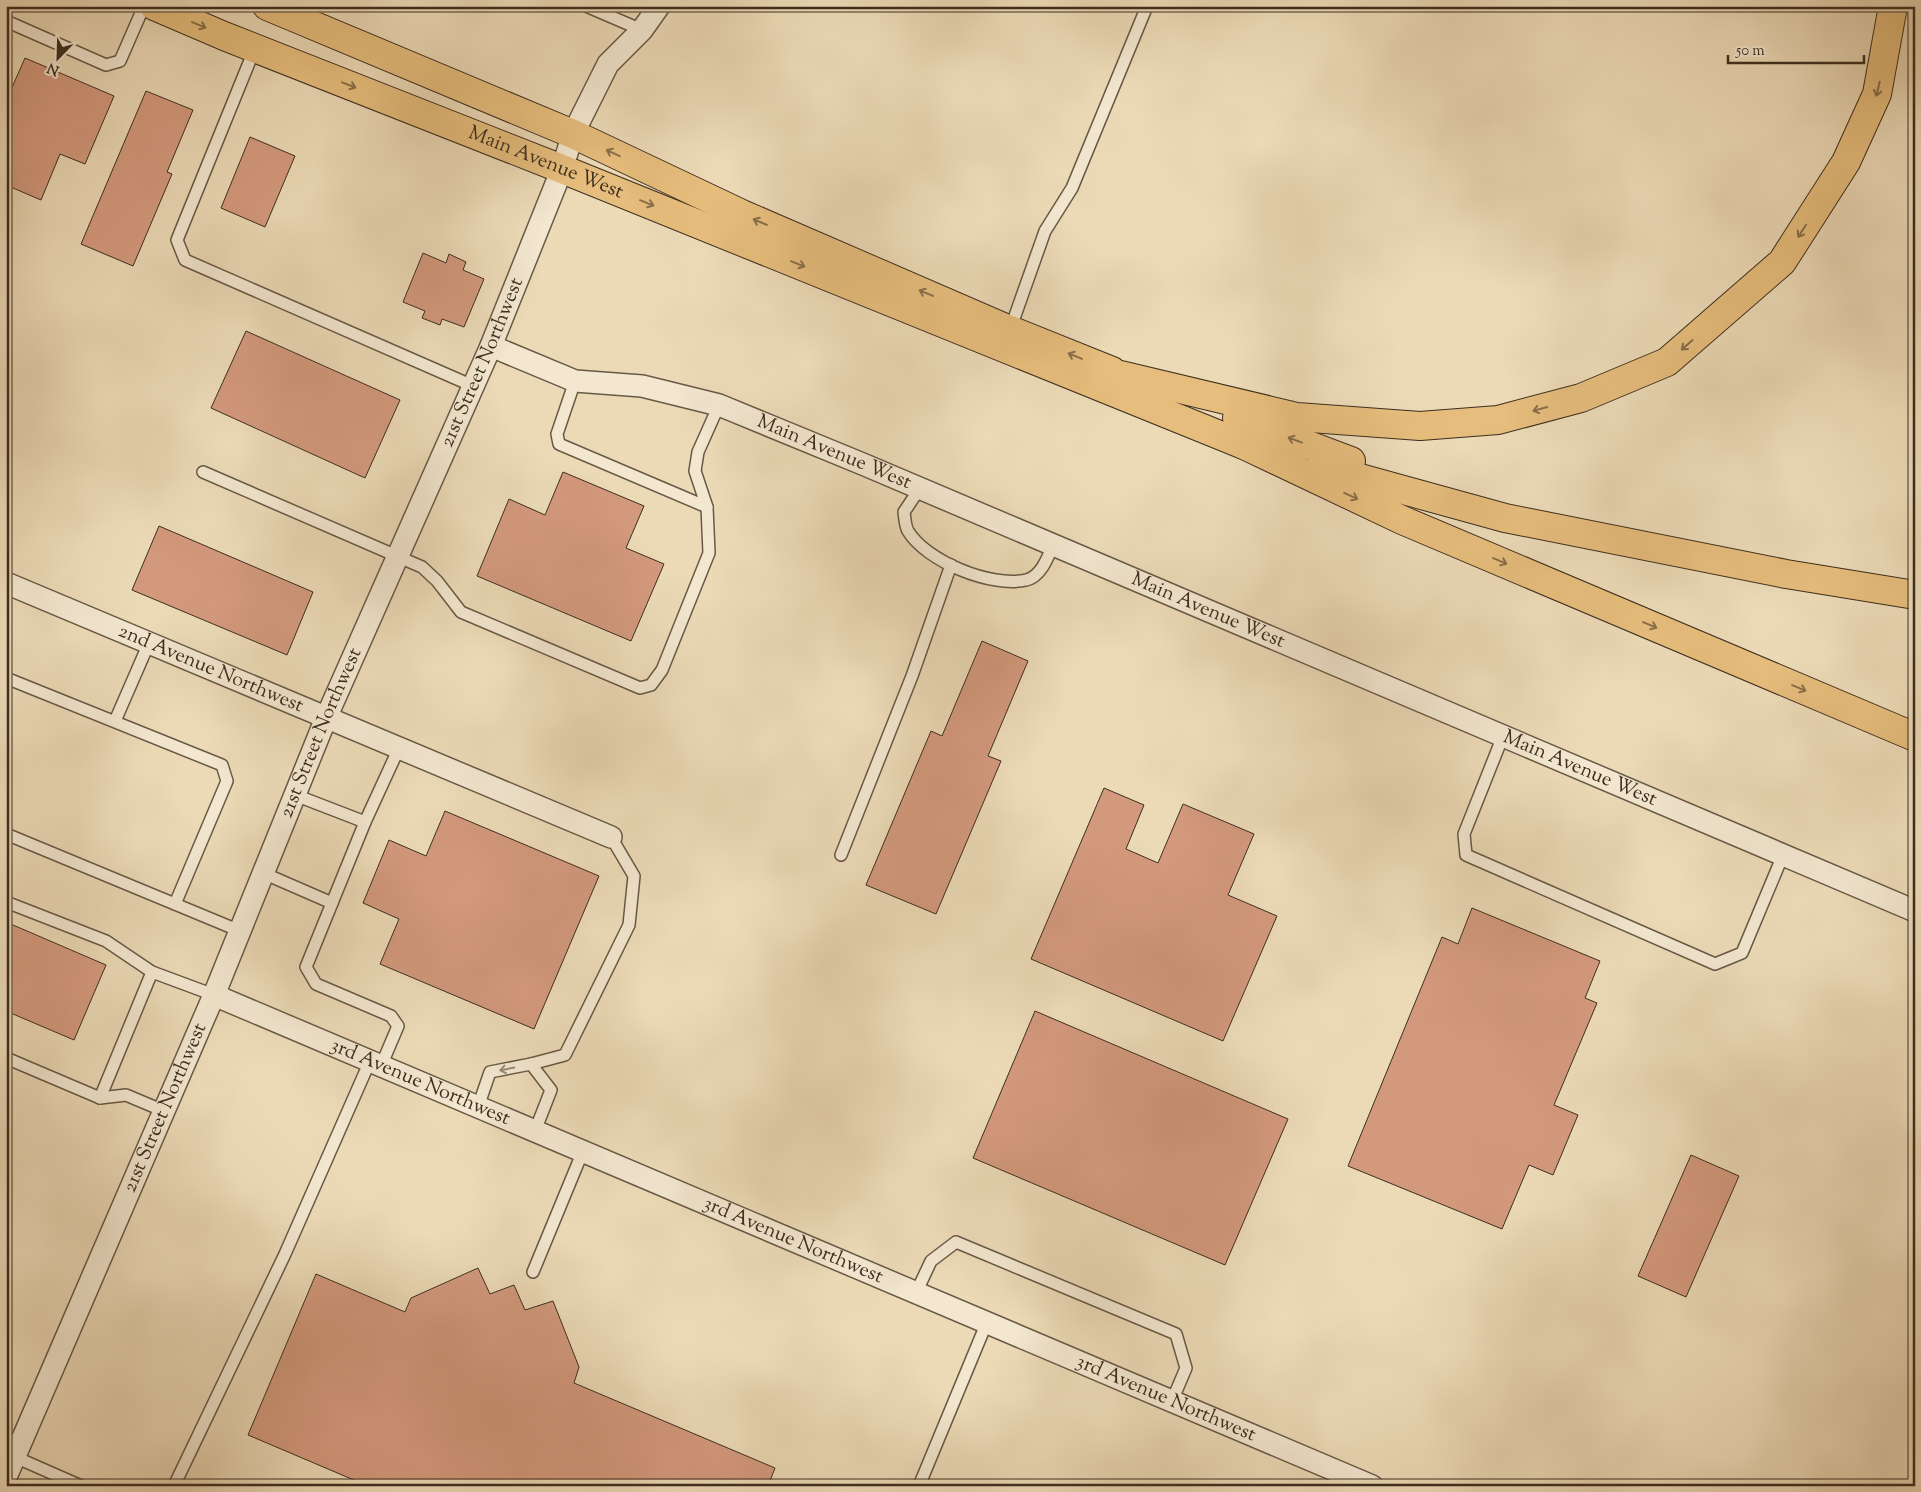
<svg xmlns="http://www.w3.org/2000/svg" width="1921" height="1492" viewBox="0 0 1921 1492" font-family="'Sorts Mill Goudy',serif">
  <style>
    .building { fill: #d3997d; stroke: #3c2e1f }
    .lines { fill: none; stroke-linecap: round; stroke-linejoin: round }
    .service-casing { stroke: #685945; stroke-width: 14 }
    .minor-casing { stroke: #685945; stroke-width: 24 }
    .primary-casing { stroke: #3c2e1f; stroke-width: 30 }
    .motorway-casing { stroke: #3c2e1f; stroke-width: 30 }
    .service { stroke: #f3e7d0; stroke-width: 11 }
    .minor { stroke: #f3e7d0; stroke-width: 21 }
    .primary { stroke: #e6bd7c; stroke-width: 28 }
    .motorway { stroke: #e6bd7c; stroke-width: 28 }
    .oneway { stroke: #886e49 }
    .oneway2 { stroke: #988a78 }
    .labels { text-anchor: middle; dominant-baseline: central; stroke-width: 4; stroke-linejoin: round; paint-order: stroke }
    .street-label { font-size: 20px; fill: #3c2e1f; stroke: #f3e7d0 }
  </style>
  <rect width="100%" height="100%" fill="#ecdab7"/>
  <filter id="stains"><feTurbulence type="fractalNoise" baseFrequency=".004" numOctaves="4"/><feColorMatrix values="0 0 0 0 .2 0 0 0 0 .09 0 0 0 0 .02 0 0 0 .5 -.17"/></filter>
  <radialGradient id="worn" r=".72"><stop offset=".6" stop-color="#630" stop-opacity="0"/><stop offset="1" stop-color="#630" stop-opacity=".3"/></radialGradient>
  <g class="building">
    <polygon points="25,58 114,96 85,164 60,154 41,200 6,185 6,101"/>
    <polygon points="146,91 193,110 167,172 172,174 133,266 81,244"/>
    <polygon points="250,137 295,156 265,227 221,208"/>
    <polygon points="423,253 446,263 449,254 466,262 463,270 484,279 464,327 442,319 440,325 422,318 425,311 403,302"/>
    <polygon points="246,331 400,400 365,478 211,408"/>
    <polygon points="563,472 644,506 626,548 664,564 631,641 477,576 509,499 545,515"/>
    <polygon points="159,526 313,592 287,655 132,590"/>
    <polygon points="982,641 1028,661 988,756 1001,761 936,914 866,885 931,731 942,736"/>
    <polygon points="1104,788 1144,805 1126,849 1158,863 1183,804 1254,834 1228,895 1277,916 1223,1041 1031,959"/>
    <polygon points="445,811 599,876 534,1029 380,964 399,919 363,903 389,840 426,856"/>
    <polygon points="1472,908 1600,961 1585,998 1597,1003 1554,1105 1578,1115 1553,1175 1529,1165 1502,1229 1348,1166 1442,937 1458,944"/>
    <polygon points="6,922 106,965 74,1040 6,1011"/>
    <polygon points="1035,1011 1288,1119 1225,1265 973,1158"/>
    <polygon points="1691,1155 1739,1176 1686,1297 1638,1276"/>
    <polygon points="478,1268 490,1294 514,1285 525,1310 553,1301 579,1367 574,1383 775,1468 768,1486 368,1486 248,1435 316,1274 405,1312 411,1298"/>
  </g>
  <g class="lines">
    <defs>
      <g id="service">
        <polyline points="586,6 642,30"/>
        <polyline points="6,21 106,65 120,61 144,6"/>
        <polyline points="255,48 177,240 185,260 473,386"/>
        <polyline points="1010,330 1045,231 1072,188 1147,6"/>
        <polyline points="575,381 557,434 559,444 707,507"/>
        <polyline points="203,472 422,567 437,581 461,612 640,688 651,685 662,670 709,553 707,507 695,471 698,452 719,405"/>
        <path d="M920,488L904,512C905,518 905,526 908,531C926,561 991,588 1026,580C1041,577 1048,557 1053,545"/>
        <polyline points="6,678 222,765 227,781 175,904"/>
        <polyline points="115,721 149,643"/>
        <polyline points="1503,736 1464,834 1466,855 1715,964 1742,953 1783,855"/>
        <polyline points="295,795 365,822"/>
        <polyline points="6,834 240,931"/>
        <polyline points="841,855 912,676 951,565"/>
        <polyline points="263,873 332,903"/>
        <polyline points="6,902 106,941 152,972 214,995"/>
        <polyline points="6,1058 100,1098 152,972"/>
        <polyline points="531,1064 565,1055 629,925 634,876 611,837"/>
        <polyline points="381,1066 398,1026 391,1016 316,984 306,967 365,822 399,748"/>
        <polyline points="100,1098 126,1095 164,1111"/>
        <polyline points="478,1107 490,1072 531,1064 551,1090 535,1131"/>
        <polyline points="533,1272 583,1151"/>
        <polyline points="916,1293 931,1261 956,1242 1176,1334 1186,1368 1172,1401"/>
        <polyline points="15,1457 81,1486"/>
        <polyline points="174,1486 285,1254 370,1061"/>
        <polyline points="919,1486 987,1322"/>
      </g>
      <g id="minor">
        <path id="s1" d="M491,346L575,381L642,386L719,405L865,465L1915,911"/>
        <path id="s2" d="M6,583L611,837"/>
        <path id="s3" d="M214,995L1372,1486"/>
        <path id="s4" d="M6,1477L214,995L326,718L491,346L562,169L573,134L608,64L642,30L659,6"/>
      </g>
      <g id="primary">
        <path id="s5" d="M154,6L224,36L562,169L1244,445"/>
        <polyline points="267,6 573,134 742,214 1010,330 1112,371"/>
      </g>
      <g id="motorway">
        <polyline points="1121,375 1297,417 1420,426 1498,420 1581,398 1667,362 1782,262 1846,162 1877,94 1893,6"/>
        <polyline points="1237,418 1351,461"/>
        <polyline points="1244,445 1402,520 1915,737"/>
        <polyline points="1320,467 1505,518 1786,574 1915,595"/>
      </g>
    </defs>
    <use href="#service" class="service-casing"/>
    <use href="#minor" class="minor-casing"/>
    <use href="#primary" class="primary-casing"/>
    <use href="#motorway" class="motorway-casing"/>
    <use href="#service" class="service"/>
    <use href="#minor" class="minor"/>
    <use href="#primary" class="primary"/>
    <use href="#motorway" class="motorway"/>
  </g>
  <defs><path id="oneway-shaft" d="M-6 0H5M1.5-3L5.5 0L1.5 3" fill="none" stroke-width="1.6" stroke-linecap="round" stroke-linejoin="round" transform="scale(1.25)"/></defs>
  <g class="oneway">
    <use href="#oneway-shaft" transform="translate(199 25) rotate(23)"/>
    <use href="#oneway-shaft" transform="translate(349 85) rotate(21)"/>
    <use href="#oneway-shaft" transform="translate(1878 89) rotate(103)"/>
    <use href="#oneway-shaft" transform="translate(613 153) rotate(-155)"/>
    <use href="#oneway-shaft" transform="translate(647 203) rotate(22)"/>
    <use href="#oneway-shaft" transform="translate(760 222) rotate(-157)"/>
    <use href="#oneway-shaft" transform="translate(1802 231) rotate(123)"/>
    <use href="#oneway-shaft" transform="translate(798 264) rotate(22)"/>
    <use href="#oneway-shaft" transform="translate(926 293) rotate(-157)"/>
    <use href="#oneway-shaft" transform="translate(1687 345) rotate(139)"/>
    <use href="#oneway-shaft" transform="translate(1075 356) rotate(-158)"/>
    <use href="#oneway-shaft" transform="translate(1540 409) rotate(165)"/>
    <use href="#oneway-shaft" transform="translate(1295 440) rotate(-159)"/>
    <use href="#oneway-shaft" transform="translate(1351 496) rotate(25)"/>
    <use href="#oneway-shaft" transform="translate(1500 561) rotate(23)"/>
    <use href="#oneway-shaft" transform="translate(1650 625) rotate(23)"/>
    <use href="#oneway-shaft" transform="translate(1799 688) rotate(23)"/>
  </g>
  <use class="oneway2" href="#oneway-shaft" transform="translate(507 1069) rotate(169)"/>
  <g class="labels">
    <g class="street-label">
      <text stroke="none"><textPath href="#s5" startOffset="422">Main Avenue West</textPath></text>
      <text stroke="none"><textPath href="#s4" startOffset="1212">21st Street Northwest</textPath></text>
      <text stroke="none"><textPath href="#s1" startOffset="362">Main Avenue West</textPath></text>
      <text stroke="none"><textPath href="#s1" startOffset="768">Main Avenue West</textPath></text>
      <text stroke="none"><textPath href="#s2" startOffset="222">2nd Avenue Northwest</textPath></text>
      <text stroke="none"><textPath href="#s4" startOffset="808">21st Street Northwest</textPath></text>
      <text stroke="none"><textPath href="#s1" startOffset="1172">Main Avenue West</textPath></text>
      <text stroke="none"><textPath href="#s3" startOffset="224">3rd Avenue Northwest</textPath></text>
      <text stroke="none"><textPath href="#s4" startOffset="402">21st Street Northwest</textPath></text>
      <text stroke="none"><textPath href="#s3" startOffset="629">3rd Avenue Northwest</textPath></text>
      <text stroke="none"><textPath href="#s3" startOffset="1034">3rd Avenue Northwest</textPath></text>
    </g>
  </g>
  <rect width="1921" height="1492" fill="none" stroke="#ecdab7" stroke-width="25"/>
  <rect x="8" y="8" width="1906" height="1477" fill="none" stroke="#3c2e1f" stroke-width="2.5"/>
  <rect x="12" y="12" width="1896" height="1467" fill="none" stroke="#3c2e1f"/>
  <g transform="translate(58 58) rotate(203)" stroke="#f3e7d0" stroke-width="4" paint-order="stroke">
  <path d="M0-4L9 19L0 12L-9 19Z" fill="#3c2e1f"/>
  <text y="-8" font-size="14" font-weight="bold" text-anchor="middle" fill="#3c2e1f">N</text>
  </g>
  <path d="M1728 55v8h136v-8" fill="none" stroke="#3c2e1f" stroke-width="2.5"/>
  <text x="1736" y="55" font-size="15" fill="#3c2e1f" stroke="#f3e7d0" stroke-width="4" paint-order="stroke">50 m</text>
  <rect width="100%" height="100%" filter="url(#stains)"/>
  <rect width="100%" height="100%" fill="url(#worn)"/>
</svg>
